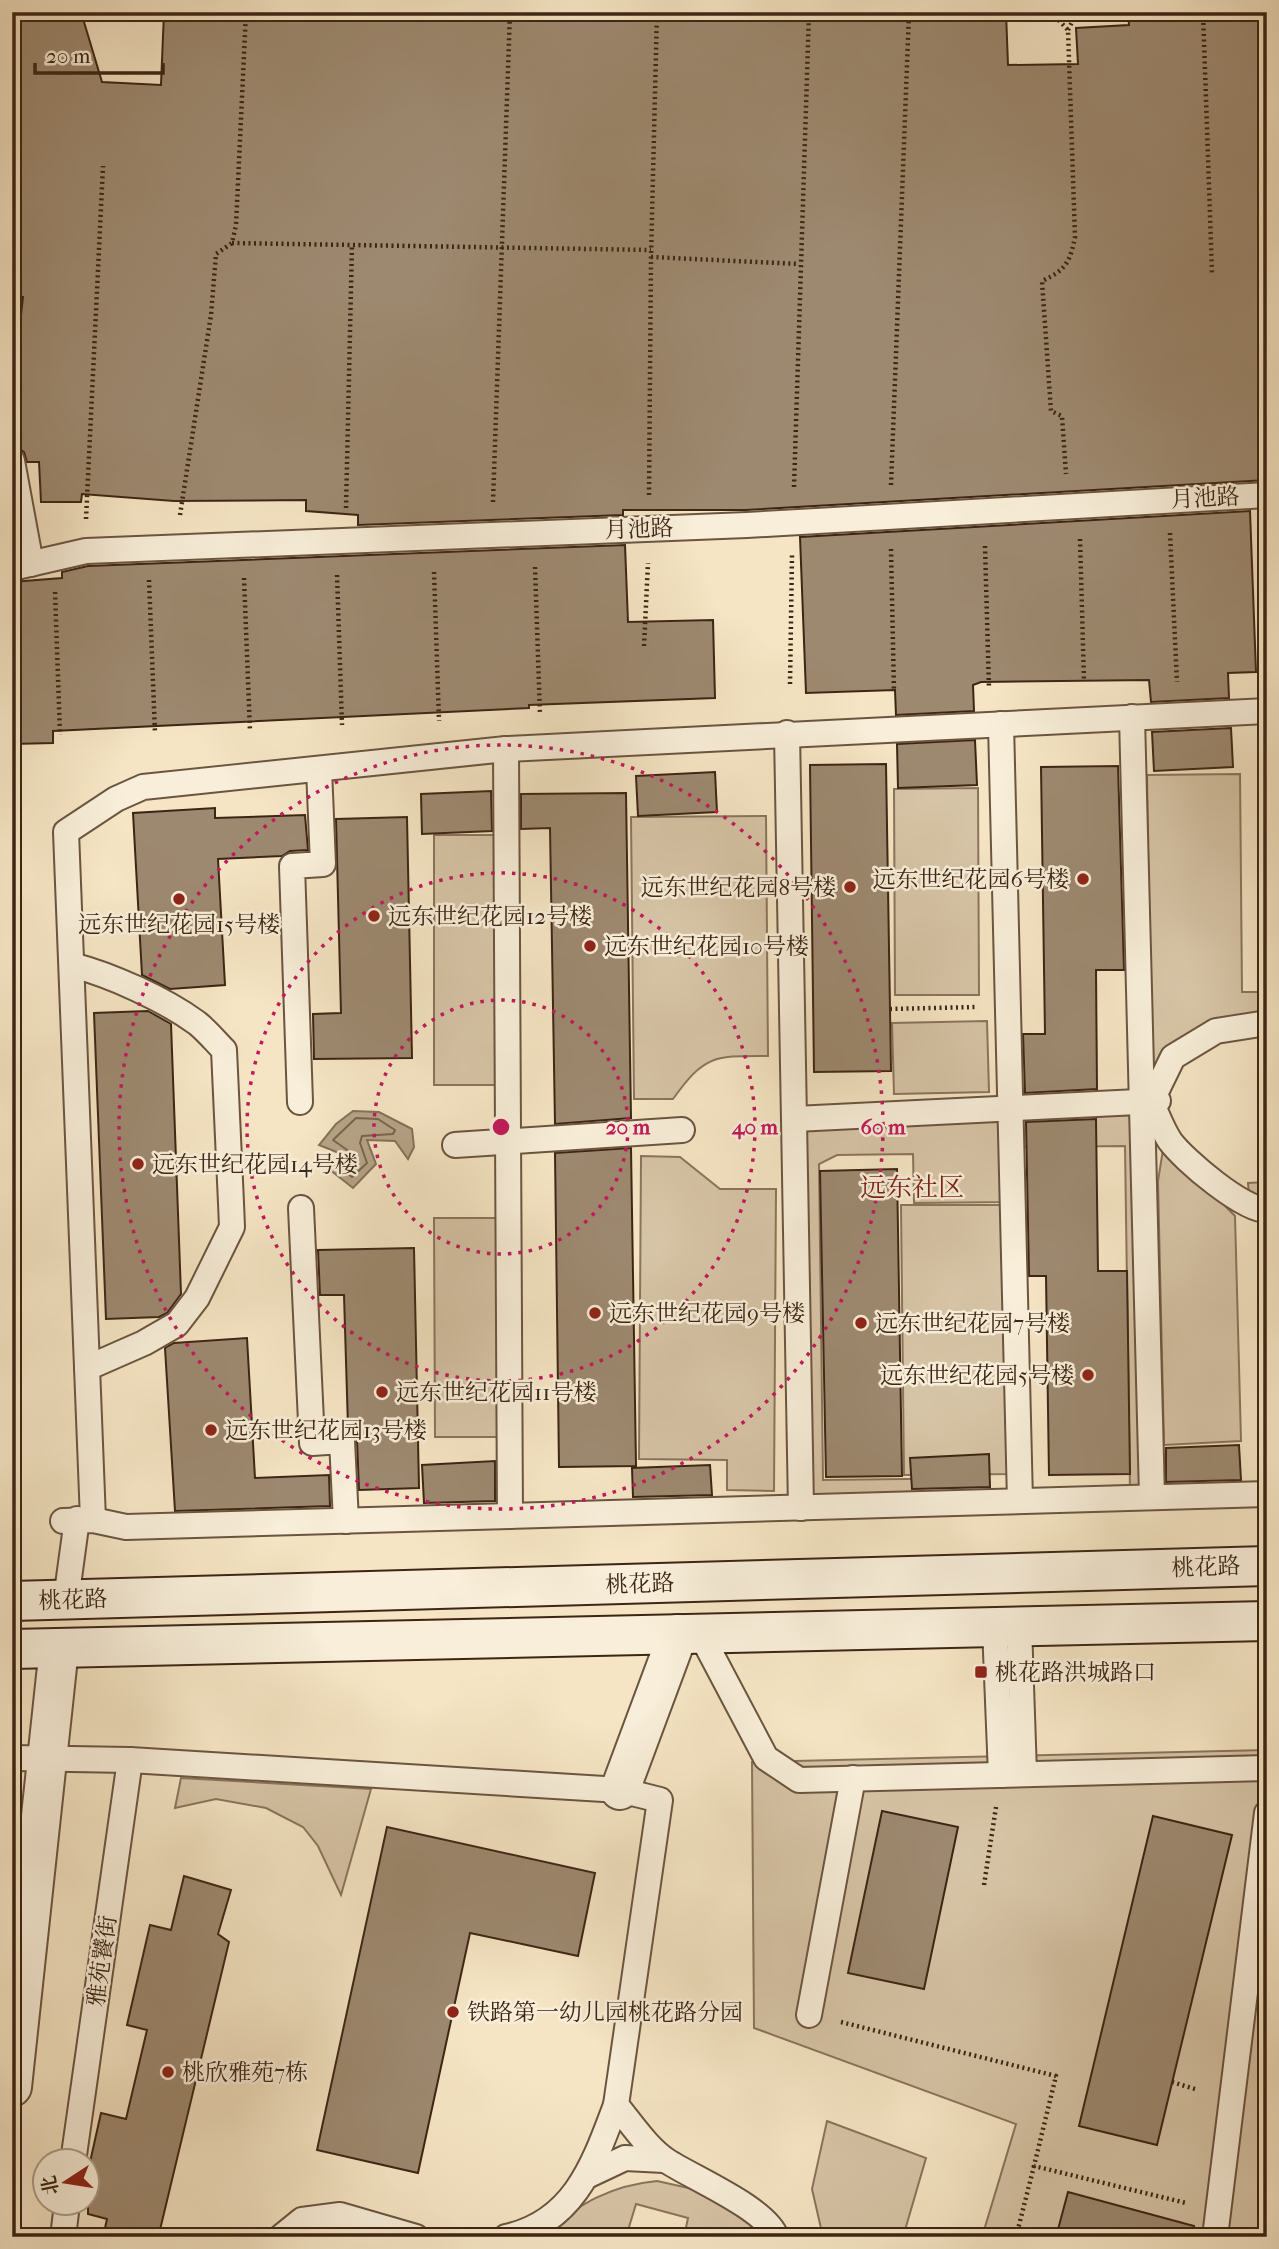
<svg xmlns="http://www.w3.org/2000/svg" width="1279" height="2249" viewBox="0 0 1279 2249" font-family="'IM FELL French Canon','Noto Serif SC',serif">
  <style>
    .green { fill: #d6c4a6; stroke: #8a745d; stroke-width: 2 }
    .water { fill: #b6a488; stroke: #86715a; stroke-width: 2 }
    .lines { fill: none; stroke-linecap: round; stroke-linejoin: round }
    .shore { stroke: #7a644e; stroke-width: 2 }
    .building { fill: #9d8970; stroke: #3d2514; stroke-width: 2 }
    .lane-casing { stroke: #6b5540; stroke-width: 28 }
    .street-casing { stroke: #6b5540; stroke-width: 42 }
    .secondary-casing { stroke: #3d2514; stroke-width: 42 }
    .path { stroke: #3d2514; stroke-width: 4.5; stroke-dasharray: 2 3.5; stroke-linecap: butt }
    .lane { stroke: #f8eed9; stroke-width: 24 }
    .street { stroke: #f8eed9; stroke-width: 38 }
    .secondary { stroke: #f8eed9; stroke-width: 38 }
    .ring { fill: none; stroke: #c2185b; stroke-width: 3.5; stroke-dasharray: 3.5 7 }
    .poi-dot { fill: #8f2418; stroke: #f8eed9; stroke-width: 2.5 }
    .labels { text-anchor: middle; dominant-baseline: central; stroke-width: 5; stroke-linejoin: round; paint-order: stroke }
    .street-label { font-size: 23px; fill: #3d2514; stroke: #f8eed9 }
    .poi-label { font-size: 23px; fill: #3d2514; stroke: #f8eed9; text-anchor: start }
    .quarter-label { font-size: 26px; fill: #7a1f14; stroke: #f8eed9 }
    .centre { fill: #c2185b; stroke: #f8eed9; stroke-width: 3.5 }
    .ring-label { font-size: 21px; text-anchor: middle; font-weight: bold; fill: #c2185b; stroke: #f8eed9; stroke-width: 5; stroke-linejoin: round; paint-order: stroke }
  </style>
  <rect width="100%" height="100%" fill="#f5e5c4"/>
  <filter id="stains"><feTurbulence type="fractalNoise" baseFrequency=".00286" numOctaves="4"/><feColorMatrix values="0 0 0 0 .2 0 0 0 0 .09 0 0 0 0 .02 0 0 0 .5 -.17"/></filter>
  <radialGradient id="worn" r=".72"><stop offset=".6" stop-color="#630" stop-opacity="0"/><stop offset="1" stop-color="#630" stop-opacity=".3"/></radialGradient>
  <g class="green">
    <polygon points="1240,774 1242,992 1267,992 1267,1017 1208,1027 1151,1067 1147,775"/>
    <polygon points="978,788 979,995 895,995 894,789"/>
    <path d="M766,816L768,1056C715,1056 705,1054 673,1099H634L631,817Z"/>
    <rect x="434" y="835" width="64" height="250"/>
    <polygon points="987,1021 989,1092 894,1094 892,1023"/>
    <polygon points="1141,1115 1151,1490 1130,1491 1125,1146 1010,1147 1011,1202 914,1203 913,1154 837,1155 819,1164 823,1480 988,1478 988,1500 805,1502 799,1120"/>
    <polygon points="1164,1143 1235,1216 1241,1441 1164,1445 1158,1181"/>
    <polygon points="641,1156 680,1157 720,1189 776,1189 774,1491 727,1490 727,1460 639,1459"/>
    <polygon points="1267,1182 1267,1194 1249,1194 1248,1183"/>
    <polygon points="901,1205 1010,1205 1012,1474 904,1475"/>
    <polygon points="434,1218 502,1218 503,1437 435,1437"/>
    <polygon points="1267,1750 1267,2237 982,2237 1016,2124 754,2028 752,1762"/>
    <polygon points="181,1778 371,1789 341,1895 318,1846 303,1827 266,1808 216,1799 175,1808"/>
    <polygon points="827,2121 926,2158 903,2237 823,2237 812,2189"/>
    <path d="M657,2181L711,2193L766,2237H684L688,2218L636,2204L626,2237H535C577,2208 604,2186 657,2181Z"/>
  </g>
  <polygon class="water" points="353,1111 379,1112 412,1129 414,1147 408,1159 395,1141 367,1140 376,1164 353,1188 330,1170 344,1155 319,1145 336,1124"/>
  <g class="lines">
    <polygon class="shore" points="356,1118 378,1119 395,1130 393,1134 362,1136 360,1143 367,1163 352,1177 342,1170 350,1159 350,1152 333,1140"/>
  </g>
  <g class="building">
    <polygon points="12,12 81,12 102,82 161,85 164,12 651,12 651,16 788,13 788,17 915,17 915,12 1006,12 1008,65 1078,64 1076,28 1129,25 1128,12 1267,12 1267,480 746,510 623,510 623,515 358,525 358,515 306,511 306,500 174,501 82,494 81,502 41,502 39,462 27,462 24,452 17,447 14,377 23,297 12,297"/>
    <polygon points="1250,511 1256,672 1228,673 1229,698 1151,702 1149,680 981,682 973,685 974,711 896,715 895,690 806,693 800,537"/>
    <polygon points="625,545 628,622 713,620 715,698 529,705 529,708 53,731 53,743 12,744 12,582 62,578 62,572 88,566"/>
    <polygon points="1231,728 1233,767 1154,771 1152,732"/>
    <polygon points="975,740 977,785 898,788 897,744"/>
    <polygon points="886,764 891,1071 814,1072 810,765"/>
    <polygon points="1118,766 1124,970 1096,970 1097,1089 1025,1093 1023,1034 1045,1034 1041,767"/>
    <polygon points="715,772 717,812 638,816 636,776"/>
    <polygon points="491,791 492,831 422,834 421,794"/>
    <polygon points="626,793 631,1118 555,1124 550,828 521,829 521,794"/>
    <polygon points="215,808 215,818 305,815 308,850 290,851 282,856 218,859 225,985 170,989 142,975 133,813"/>
    <polygon points="407,817 412,1058 314,1059 313,1014 341,1013 336,819"/>
    <polygon points="148,1011 171,1024 181,1294 167,1313 159,1317 106,1319 94,1013"/>
    <polygon points="1096,1119 1098,1271 1127,1271 1130,1474 1049,1475 1046,1276 1029,1276 1026,1122"/>
    <polygon points="631,1148 636,1466 559,1467 555,1153"/>
    <polygon points="897,1169 902,1476 826,1477 820,1171"/>
    <polygon points="414,1248 419,1488 359,1490 357,1440 348,1427 344,1295 320,1295 318,1250"/>
    <polygon points="247,1338 255,1478 329,1475 330,1506 175,1511 165,1348 174,1343"/>
    <polygon points="1239,1445 1241,1480 1166,1482 1166,1448"/>
    <polygon points="989,1454 990,1487 912,1489 910,1458"/>
    <polygon points="495,1461 495,1501 424,1503 422,1465"/>
    <polygon points="710,1465 712,1495 633,1497 632,1468"/>
    <polygon points="882,1811 958,1827 924,1989 848,1973"/>
    <polygon points="1153,1816 1232,1835 1157,2145 1079,2126"/>
    <polygon points="387,1827 595,1873 578,1956 470,1933 418,2173 317,2150"/>
    <polygon points="184,1876 231,1890 218,1934 229,1942 159,2234 145,2230 144,2237 103,2237 107,2219 88,2214 88,2171 101,2113 126,2119 147,2030 127,2025 150,1925 171,1930"/>
    <polygon points="1068,2192 1194,2226 1192,2237 1056,2237"/>
  </g>
  <g class="lines">
    <defs>
      <g id="lane">
        <polyline points="12,461 31,564"/>
        <polyline points="12,568 86,551 747,525 1267,495"/>
        <polyline points="1132,717 1152,1497"/>
        <polyline points="1001,724 1020,1501"/>
        <polyline points="787,733 801,1508"/>
        <polyline points="506,749 510,1516"/>
        <path d="M72,965C111,975 164,999 197,1023C207,1031 216,1042 224,1050L231,1203L232,1227L197,1298L177,1324L144,1343L87,1368"/>
        <path d="M1267,1023L1216,1031L1173,1057L1151,1102C1157,1114 1162,1129 1170,1141C1184,1160 1244,1211 1267,1210"/>
        <polyline points="300,1102 292,866 323,864 319,769"/>
        <polyline points="795,1119 1158,1101"/>
        <polyline points="455,1145 682,1130"/>
        <polyline points="301,1208 312,1443 342,1441 346,1521"/>
        <polyline points="93,1520 66,832 116,799 143,787 506,749 1267,711"/>
        <polyline points="63,1521 93,1520 126,1527 1267,1494"/>
        <polyline points="66,1600 77,1519"/>
        <polyline points="1019,1626 1024,1774"/>
        <polyline points="995,1627 1001,1775"/>
        <polyline points="700,1633 766,1758 799,1780 1267,1768"/>
        <path d="M12,1758L130,1760L620,1790L660,1800L616,2105C631,2123 648,2149 667,2161C693,2178 767,2209 776,2237"/>
        <polyline points="809,2015 853,1778"/>
        <polyline points="73,2162 130,1760"/>
        <polyline points="589,2175 625,2158 664,2160"/>
        <polyline points="63,2237 67,2204"/>
        <polyline points="281,2237 302,2220 340,2215 416,2237"/>
        <path d="M506,2237C575,2222 594,2163 616,2105"/>
        <polyline points="1215,2237 1267,1813"/>
      </g>
      <g id="street">
        <polyline points="620,1790 678,1634"/>
        <polyline points="12,2087 59,1648"/>
      </g>
      <g id="secondary">
        <polyline points="12,1601 1267,1566"/>
        <polyline points="12,1649 1267,1621"/>
      </g>
    </defs>
    <use href="#lane" class="lane-casing"/>
    <use href="#street" class="street-casing"/>
    <use href="#secondary" class="secondary-casing"/>
    <g class="path">
      <path d="M1051,12L1068,30L1075,237C1070,262 1066,270 1042,281L1051,411L1062,416L1066,474"/>
      <polyline points="1082,12 1109,12"/>
      <polyline points="1203,12 1212,273"/>
      <polyline points="1068,30 1077,12"/>
      <polyline points="232,243 651,250"/>
      <polyline points="651,257 799,264"/>
      <polyline points="891,485 909,12"/>
      <polyline points="794,487 809,12"/>
      <polyline points="649,495 651,257 657,12"/>
      <polyline points="493,502 510,12"/>
      <polyline points="346,508 352,244"/>
      <polyline points="180,515 211,315 216,254 232,243 236,225 246,12"/>
      <polyline points="86,519 103,166"/>
      <polyline points="1261,527 1267,645"/>
      <polyline points="1170,533 1177,682"/>
      <polyline points="1080,539 1084,681"/>
      <polyline points="985,546 989,689"/>
      <polyline points="891,549 894,692"/>
      <polyline points="535,567 540,715"/>
      <polyline points="434,572 439,721"/>
      <polyline points="337,575 342,725"/>
      <polyline points="244,578 250,731"/>
      <polyline points="149,580 155,733"/>
      <polyline points="55,592 60,735"/>
      <polyline points="644,646 648,563"/>
      <polyline points="790,684 792,555"/>
      <polyline points="890,1009 976,1007"/>
      <polyline points="984,1885 996,1807"/>
      <polyline points="841,2022 1056,2076 1034,2166 1186,2203"/>
      <polyline points="1172,2082 1198,2090"/>
      <polyline points="1016,2237 1034,2166"/>
    </g>
    <use href="#lane" class="lane"/>
    <use href="#street" class="street"/>
    <use href="#secondary" class="secondary"/>
  </g>
  <g class="ring">
    <circle cx="501" cy="1127" r="127"/>
    <circle cx="501" cy="1127" r="254"/>
    <circle cx="501" cy="1127" r="382"/>
  </g>
  <g class="poi-dot">
    <circle cx="1083" cy="879" r="7"/>
    <circle cx="850" cy="887" r="7"/>
    <circle cx="179" cy="899" r="7"/>
    <circle cx="374" cy="916" r="7"/>
    <circle cx="590" cy="946" r="7"/>
    <circle cx="138" cy="1164" r="7"/>
    <circle cx="595" cy="1313" r="7"/>
    <circle cx="861" cy="1323" r="7"/>
    <circle cx="1088" cy="1375" r="7"/>
    <circle cx="382" cy="1392" r="7"/>
    <circle cx="211" cy="1430" r="7"/>
    <rect x="974" y="1665" width="14" height="14" rx="3.5"/>
    <circle cx="453" cy="2012" r="7"/>
    <circle cx="168" cy="2072" r="7"/>
  </g>
  <g class="labels">
    <g class="street-label">
      <text transform="translate(1205 498) rotate(-3)">月池路</text>
      <text transform="translate(639 529) rotate(-2)">月池路</text>
      <text transform="translate(1206 1567) rotate(-2)">桃花路</text>
      <text transform="translate(640 1584) rotate(-2)">桃花路</text>
      <text transform="translate(73 1600) rotate(-2)">桃花路</text>
      <text transform="translate(102 1961) rotate(-82)">雅苑饕街</text>
    </g>
    <g class="poi-label">
      <text x="1069" y="879" text-anchor="end">远东世纪花园6号楼</text>
      <text x="836" y="887" text-anchor="end">远东世纪花园8号楼</text>
      <text x="388" y="916">远东世纪花园12号楼</text>
      <text x="179" y="924" text-anchor="middle">远东世纪花园15号楼</text>
      <text x="604" y="946">远东世纪花园10号楼</text>
      <text x="152" y="1164">远东世纪花园14号楼</text>
      <text x="609" y="1313">远东世纪花园9号楼</text>
      <text x="875" y="1323">远东世纪花园7号楼</text>
      <text x="1074" y="1375" text-anchor="end">远东世纪花园5号楼</text>
      <text x="396" y="1392">远东世纪花园11号楼</text>
      <text x="225" y="1430">远东世纪花园13号楼</text>
      <text x="995" y="1672">桃花路洪城路口</text>
      <text x="467" y="2012">铁路第一幼儿园桃花路分园</text>
      <text x="182" y="2072">桃欣雅苑7栋</text>
    </g>
    <g class="quarter-label">
      <text x="912" y="1187">远东社区</text>
    </g>
  </g>
  <circle cx="501" cy="1127" r="10" class="centre"/>
  <g class="ring-label">
    <text x="628" y="1134">20 m</text>
    <text x="755" y="1134">40 m</text>
    <text x="883" y="1134">60 m</text>
  </g>
  <rect width="1279" height="2249" fill="none" stroke="#f5e5c4" stroke-width="42"/>
  <rect x="14" y="14" width="1251" height="2221" fill="none" stroke="#3d2514" stroke-width="3.5"/>
  <rect x="21" y="21" width="1237" height="2207" fill="none" stroke="#3d2514" stroke-width="2"/>
  <g transform="translate(66 2182) rotate(258)"><circle r="33" fill="#f8eed9" stroke="#ad9e8a" stroke-width="2"/>
  <path d="M0-5L12 26L0 18L-12 26Z" fill="#8f2418"/>
  <text y="-10" font-size="19" font-weight="bold" text-anchor="middle" fill="#3d2514">北</text>
  </g>
  <path d="M35 63v10h128v-10" fill="none" stroke="#3d2514" stroke-width="3.5"/>
  <text x="46" y="63" font-size="21" fill="#3d2514" stroke="#f8eed9" stroke-width="5" paint-order="stroke">20 m</text>
  <rect width="100%" height="100%" filter="url(#stains)"/>
  <rect width="100%" height="100%" fill="url(#worn)"/>
</svg>
